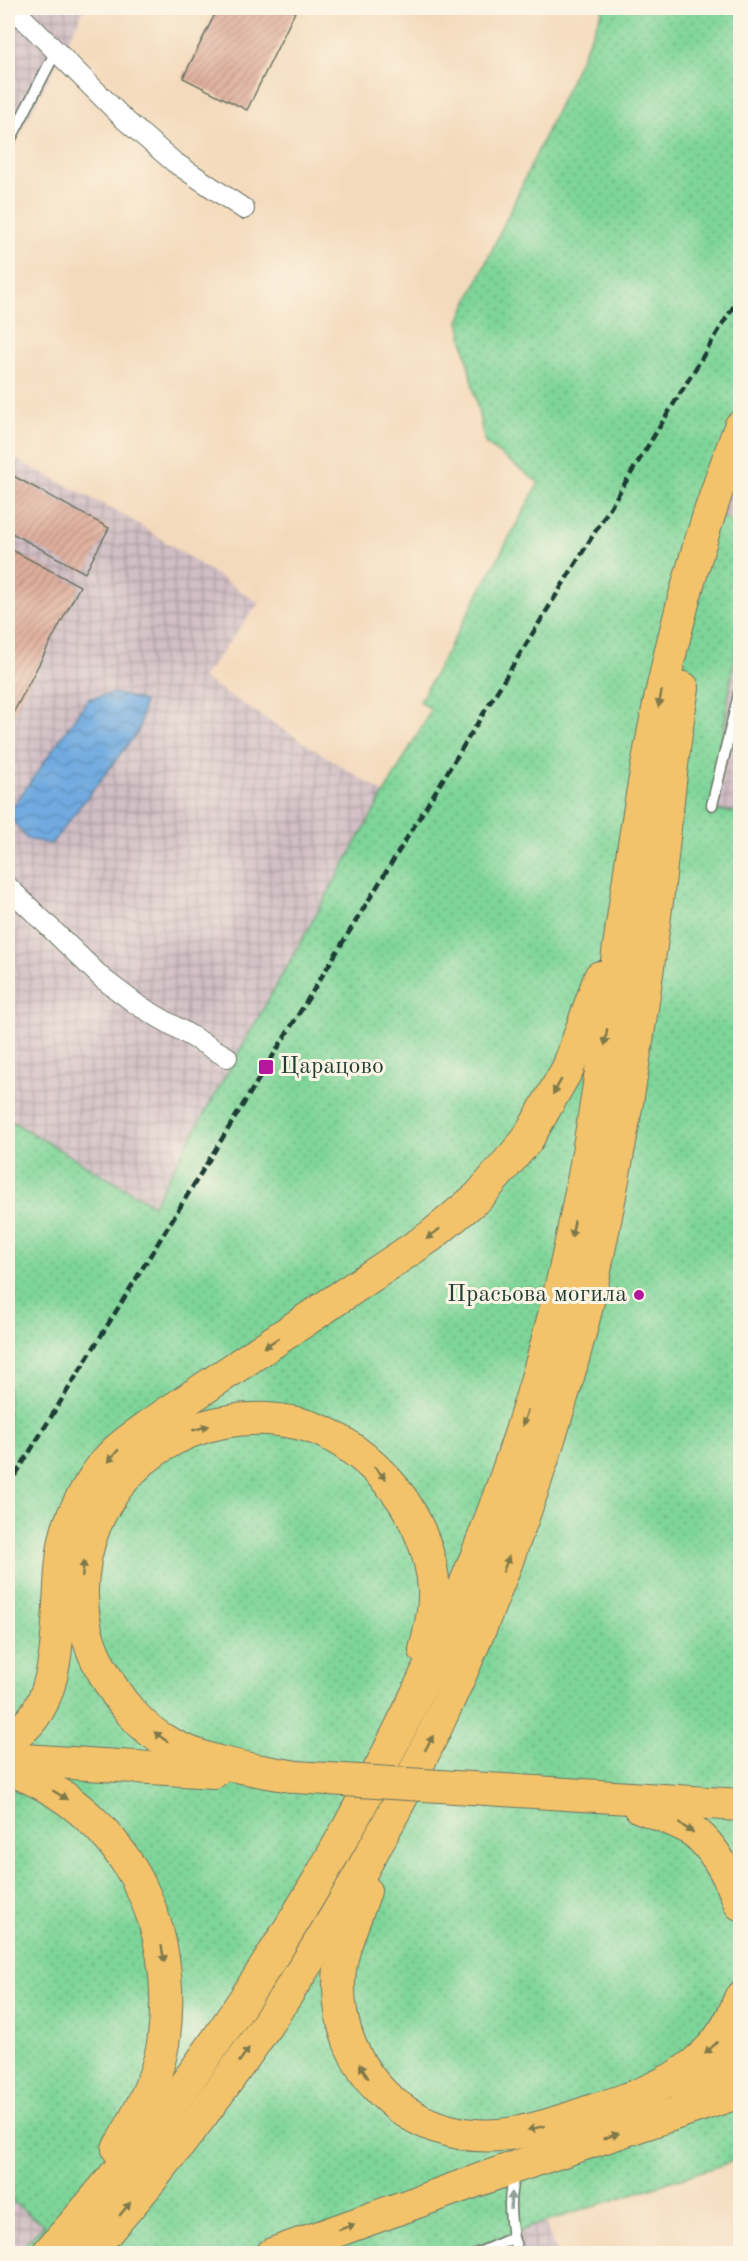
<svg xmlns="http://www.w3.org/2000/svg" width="748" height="2261" viewBox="0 0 748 2261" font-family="'Old Standard TT',serif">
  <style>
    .industrial { fill: url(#industrial-grid) }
    .green { fill: url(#green-dots); stroke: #4e8966; stroke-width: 1.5 }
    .water { fill: url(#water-waves); stroke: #48748a; stroke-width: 1.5 }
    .building { fill: url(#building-hatch) }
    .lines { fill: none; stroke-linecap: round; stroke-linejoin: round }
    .lane-casing { stroke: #6a7464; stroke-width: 13 }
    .street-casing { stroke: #6a7464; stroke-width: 22 }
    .primary-casing { stroke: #6a7464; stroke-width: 34 }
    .lane { stroke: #fff; stroke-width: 10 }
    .street { stroke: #fff; stroke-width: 20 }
    .primary { stroke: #f2c36a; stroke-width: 32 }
    .rail { stroke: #1f3d34; stroke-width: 4.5; stroke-dasharray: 9 4.5; stroke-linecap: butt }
    .primary-bridge-casing { stroke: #6a7464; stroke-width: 34; stroke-linecap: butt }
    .primary-bridge { stroke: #f2c36a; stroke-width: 32 }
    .oneway { fill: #7e794c }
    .oneway2 { fill: #8f9e9a }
    .poi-dot { fill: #b5179e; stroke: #fcf5e5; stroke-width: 2 }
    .labels { text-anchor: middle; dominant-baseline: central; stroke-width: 6; stroke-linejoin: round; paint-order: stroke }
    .poi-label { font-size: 24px; fill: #1f3d34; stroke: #fcf5e5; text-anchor: start }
  </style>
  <defs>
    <pattern id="industrial-grid" width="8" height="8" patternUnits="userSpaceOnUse" patternTransform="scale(1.5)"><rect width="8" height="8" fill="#d2bec5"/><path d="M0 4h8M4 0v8" fill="none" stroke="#aa9ca1"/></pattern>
    <pattern id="green-dots" width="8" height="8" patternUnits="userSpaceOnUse" patternTransform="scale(1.5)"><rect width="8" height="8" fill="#7ed599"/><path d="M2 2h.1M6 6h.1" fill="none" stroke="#67ae7e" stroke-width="1.8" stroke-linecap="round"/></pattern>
    <pattern id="water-waves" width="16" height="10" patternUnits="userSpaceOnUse" patternTransform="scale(1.5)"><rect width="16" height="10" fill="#70aae0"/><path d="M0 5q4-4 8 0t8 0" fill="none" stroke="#5b8cb6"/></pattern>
    <pattern id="building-hatch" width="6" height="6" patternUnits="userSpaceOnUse" patternTransform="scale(1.5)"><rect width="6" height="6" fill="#e0ae9c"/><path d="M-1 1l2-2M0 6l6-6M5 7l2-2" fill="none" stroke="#b58f80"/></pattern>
  </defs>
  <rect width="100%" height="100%" fill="#fcf5e5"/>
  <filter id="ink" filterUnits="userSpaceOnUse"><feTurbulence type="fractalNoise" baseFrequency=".0167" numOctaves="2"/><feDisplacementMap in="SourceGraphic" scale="12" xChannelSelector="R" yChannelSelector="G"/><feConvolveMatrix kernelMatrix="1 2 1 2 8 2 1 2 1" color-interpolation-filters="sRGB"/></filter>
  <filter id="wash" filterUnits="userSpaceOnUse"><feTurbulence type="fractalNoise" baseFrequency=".008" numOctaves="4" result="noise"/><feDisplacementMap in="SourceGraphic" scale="24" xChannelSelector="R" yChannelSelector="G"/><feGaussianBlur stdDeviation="1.35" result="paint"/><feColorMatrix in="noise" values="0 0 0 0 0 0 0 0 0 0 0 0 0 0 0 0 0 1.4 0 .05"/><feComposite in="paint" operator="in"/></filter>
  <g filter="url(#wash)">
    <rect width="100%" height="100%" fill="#f4dabc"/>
    <g class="industrial">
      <polygon points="8,8 85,8 8,156"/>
      <polygon points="730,437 740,445 740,524 690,503"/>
      <polygon points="8,455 129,518 259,603 202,678 384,793 153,1205 8,1119"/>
      <polygon points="740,618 740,813 712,810"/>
      <polygon points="8,2198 44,2225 17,2253 8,2253"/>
      <polygon points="545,2222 556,2253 457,2254"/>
    </g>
    <polygon class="green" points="604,8 740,8 740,445 729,438 690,503 740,524 740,618 712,810 740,813 740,2159 545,2222 457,2253 17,2253 44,2225 8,2198 8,1119 153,1205 431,710 420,701 539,483 485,443 459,321"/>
    <polygon class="water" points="114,693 144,701 139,730 51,844 27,839 8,814 88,699"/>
    <g id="blocks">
      <g class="building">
        <polygon points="218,8 297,8 247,110 183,78"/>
        <polygon points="8,473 109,528 85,573 8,531"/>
        <polygon points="10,549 80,586 8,723 8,554"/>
      </g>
    </g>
  </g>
  <g filter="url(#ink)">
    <use href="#blocks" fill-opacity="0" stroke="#6a7464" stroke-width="1.5"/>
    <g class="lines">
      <defs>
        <g id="lane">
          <polyline points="8,144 56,51"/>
          <polyline points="712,805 740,690"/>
          <polyline points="513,2238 519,2254"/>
          <path d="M476,2254L513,2238C510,2217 507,2193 516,2172"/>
        </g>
        <g id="street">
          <polyline points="13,8 125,120 174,162 244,209"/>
          <polyline points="8,887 103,979 136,1004 227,1057"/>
        </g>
        <g id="primary">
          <path d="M8,1739C75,1705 50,1593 67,1532C74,1507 98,1467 117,1450C129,1439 144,1430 157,1420L431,1236L479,1196L527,1140L568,1068L600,977"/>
          <polyline points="8,1759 214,1772"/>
          <path d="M8,1769C124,1810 181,1925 163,2044C157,2080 137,2117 118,2149"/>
          <path d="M296,1777C252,1769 207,1764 167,1742C141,1728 119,1701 105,1675C86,1644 79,1610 83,1574C94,1466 197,1399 301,1424C333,1432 362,1454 385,1478C412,1506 432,1551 434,1590C435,1610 430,1631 425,1650"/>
          <polyline points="487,1789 740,1805"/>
          <path d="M640,1807C656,1813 672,1819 687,1827C712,1841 731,1879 740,1904"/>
          <path d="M365,1891C355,1920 339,1952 339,1983C337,2072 409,2142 499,2135C531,2132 561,2121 591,2111C657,2090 716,2069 740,1998"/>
          <path d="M686,2102C708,2088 725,2073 740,2053"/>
          <path d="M47,2254C153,2138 243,2010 322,1874C432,1684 518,1481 566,1265C608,1077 621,883 661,695C680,604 707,513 740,427"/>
          <path d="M87,2254C292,2028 451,1745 544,1455C564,1393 583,1329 596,1265C622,1142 642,1017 658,893C666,825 671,756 683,688"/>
          <polyline points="272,2254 518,2166 740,2092"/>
        </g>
      </defs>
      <use href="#lane" class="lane-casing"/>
      <use href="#street" class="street-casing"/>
      <use href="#primary" class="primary-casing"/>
      <use href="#lane" class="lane"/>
      <use href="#street" class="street"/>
      <use href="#primary" class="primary"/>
      <polyline class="rail" points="8,1487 740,296"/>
      <defs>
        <polyline id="primary-bridge" points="296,1777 487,1789"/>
      </defs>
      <use href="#primary-bridge" class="primary-bridge-casing"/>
      <use href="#primary-bridge" class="primary-bridge"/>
    </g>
    <defs><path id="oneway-solid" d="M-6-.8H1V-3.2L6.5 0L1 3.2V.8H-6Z" transform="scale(1.5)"/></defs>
    <g class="oneway">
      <use href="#oneway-solid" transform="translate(660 699) rotate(101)"/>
      <use href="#oneway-solid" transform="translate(606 1037) rotate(98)"/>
      <use href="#oneway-solid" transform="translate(557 1087) rotate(120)"/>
      <use href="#oneway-solid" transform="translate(573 1229) rotate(101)"/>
      <use href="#oneway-solid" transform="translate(433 1234) rotate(142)"/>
      <use href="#oneway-solid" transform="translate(271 1343) rotate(146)"/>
      <use href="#oneway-solid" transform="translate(525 1418) rotate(108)"/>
      <use href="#oneway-solid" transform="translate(201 1428) rotate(-16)"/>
      <use href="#oneway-solid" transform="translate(113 1456) rotate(131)"/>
      <use href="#oneway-solid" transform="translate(380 1473) rotate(46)"/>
      <use href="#oneway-solid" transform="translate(506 1564) rotate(-69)"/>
      <use href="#oneway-solid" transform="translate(83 1569) rotate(-84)"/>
      <use href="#oneway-solid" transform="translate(161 1737) rotate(-144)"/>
      <use href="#oneway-solid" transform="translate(429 1743) rotate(-62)"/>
      <use href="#oneway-solid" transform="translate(60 1795) rotate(32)"/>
      <use href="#oneway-solid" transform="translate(686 1828) rotate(33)"/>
      <use href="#oneway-solid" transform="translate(163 1954) rotate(80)"/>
      <use href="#oneway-solid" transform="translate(711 2048) rotate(136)"/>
      <use href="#oneway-solid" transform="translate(244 2055) rotate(-55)"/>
      <use href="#oneway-solid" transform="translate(364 2071) rotate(-121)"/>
      <use href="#oneway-solid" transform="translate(536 2128) rotate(166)"/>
      <use href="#oneway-solid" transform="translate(611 2136) rotate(-18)"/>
      <use href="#oneway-solid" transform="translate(125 2209) rotate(-50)"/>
      <use href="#oneway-solid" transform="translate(347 2227) rotate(-20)"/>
    </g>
    <use class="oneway2" href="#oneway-solid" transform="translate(511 2201) rotate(-87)"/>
  </g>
  <g class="poi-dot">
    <rect x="258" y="1059" width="16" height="16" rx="3"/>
    <circle cx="639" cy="1295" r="6"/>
  </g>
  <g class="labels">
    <g class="poi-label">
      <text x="280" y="1067">Царацово</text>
      <text x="627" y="1295" text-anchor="end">Прасьова могила</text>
    </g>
  </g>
  <rect width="748" height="2261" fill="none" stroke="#fcf5e5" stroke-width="30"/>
</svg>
